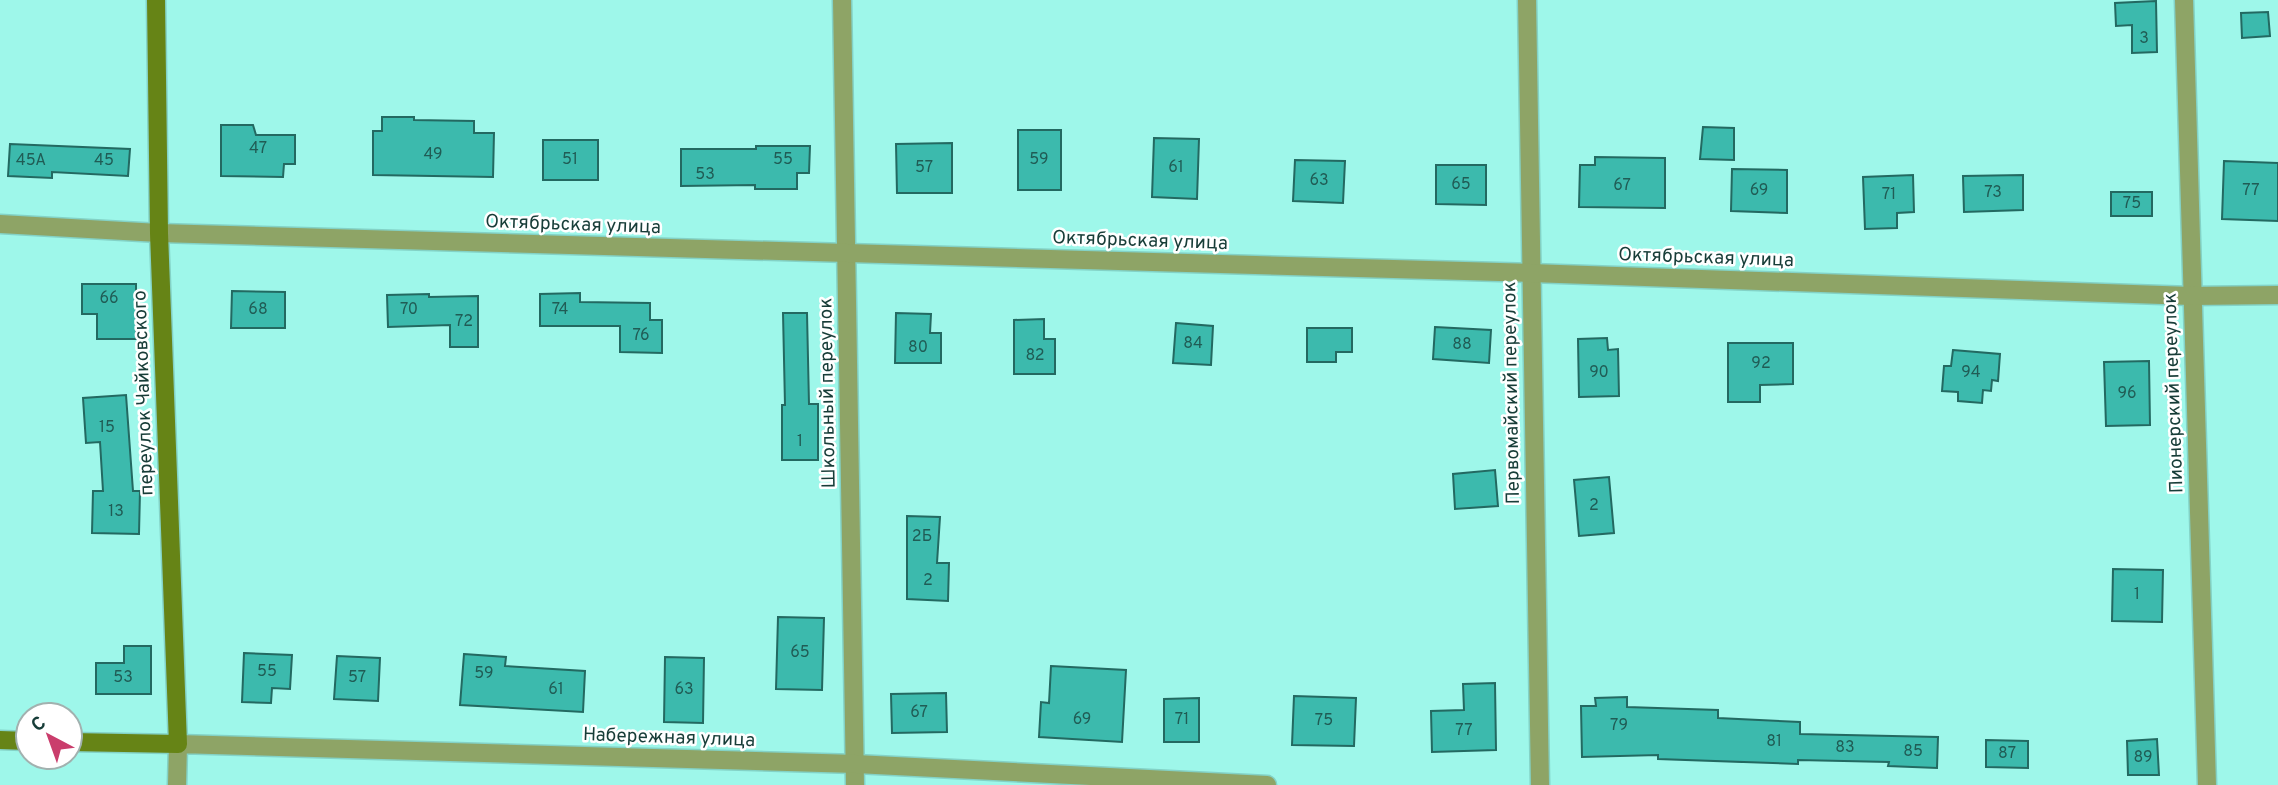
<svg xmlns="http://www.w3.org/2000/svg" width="2278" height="785" viewBox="0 0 2278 785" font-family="Overpass,sans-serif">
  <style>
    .building { fill: #3cbaad; stroke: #236961; stroke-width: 2 }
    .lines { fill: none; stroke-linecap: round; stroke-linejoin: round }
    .street-casing { stroke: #83d2c6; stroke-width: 21 }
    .secondary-casing { stroke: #83d2c6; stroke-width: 21 }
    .street { stroke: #8ea466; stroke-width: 18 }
    .secondary { stroke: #668416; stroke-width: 18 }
    .labels { text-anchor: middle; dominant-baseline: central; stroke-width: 5; stroke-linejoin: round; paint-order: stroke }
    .number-label { font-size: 16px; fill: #205c55 }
    .street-label { font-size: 19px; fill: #173d38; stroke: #fff }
  </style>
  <rect width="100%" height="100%" fill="#9ef7ea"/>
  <g class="building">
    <polygon points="2156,1 2157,52 2132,53 2132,25 2116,26 2115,3"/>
    <polygon points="2268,12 2270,36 2242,38 2241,13"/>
    <polygon points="382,117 414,117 414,120 474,121 474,133 494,133 493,177 373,175 373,131 382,131"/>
    <polygon points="221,125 253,125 256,135 295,135 295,164 284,164 283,177 221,176"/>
    <polygon points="1703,127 1734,128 1734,160 1700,159"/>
    <rect x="1018" y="130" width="43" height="60"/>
    <polygon points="1154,138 1199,139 1197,199 1152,197"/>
    <rect x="543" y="140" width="55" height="40"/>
    <polygon points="952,143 952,193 897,193 896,144"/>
    <polygon points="10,144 130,149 128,176 52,172 52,178 8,176"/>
    <polygon points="756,146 810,146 809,173 797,173 797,189 755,189 755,185 681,186 681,149 756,149"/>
    <polygon points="1595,157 1665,158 1665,208 1579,207 1580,165 1595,165"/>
    <polygon points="1295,160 1345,161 1343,203 1293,201"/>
    <polygon points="2224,161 2278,163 2278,221 2222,219"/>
    <polygon points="1436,165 1486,165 1486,205 1436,204"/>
    <polygon points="1732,169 1787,170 1787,213 1731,211"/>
    <polygon points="1913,175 1914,212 1897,213 1897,228 1865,229 1863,177"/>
    <polygon points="2023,175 2023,210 1964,212 1963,176"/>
    <rect x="2111" y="192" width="41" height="24"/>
    <polygon points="82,284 136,284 136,339 97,339 97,314 82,314"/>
    <polygon points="232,291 285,292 285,328 231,328"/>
    <polygon points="580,293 580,302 650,303 650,320 662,320 662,353 620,352 620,326 540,326 540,294"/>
    <polygon points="429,294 429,297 478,296 478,347 450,347 450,325 388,327 387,295"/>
    <polygon points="783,313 807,313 809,404 818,404 818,460 782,460 782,405 785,405"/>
    <polygon points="896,313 931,314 930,333 941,333 941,363 895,363"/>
    <polygon points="1044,319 1044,339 1055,339 1055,374 1014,374 1014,320"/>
    <polygon points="1176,323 1213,326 1211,365 1173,363"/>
    <polygon points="1435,327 1491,330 1489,363 1433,359"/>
    <polygon points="1307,328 1352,328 1352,352 1336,352 1336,362 1307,362"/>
    <polygon points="1607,338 1608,350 1618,349 1619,396 1579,397 1578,339"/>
    <polygon points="1728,343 1793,343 1793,384 1760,385 1760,402 1728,402"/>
    <polygon points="1953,350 2000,354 1998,381 1992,380 1991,391 1983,390 1982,403 1958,401 1958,392 1942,391 1944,366 1951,366"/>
    <polygon points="2149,361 2150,425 2106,426 2104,362"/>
    <polygon points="126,395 133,491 140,491 139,534 92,533 93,491 103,491 100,442 86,443 83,398"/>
    <polygon points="1495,470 1498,506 1455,509 1453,474"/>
    <polygon points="1609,477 1614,533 1579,536 1574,480"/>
    <polygon points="907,516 940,517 937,563 949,563 948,601 907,599"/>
    <polygon points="2113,569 2163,570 2162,622 2112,621"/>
    <polygon points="778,617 824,618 822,690 776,689"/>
    <polygon points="124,646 151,646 151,694 96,694 96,663 124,663"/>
    <polygon points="244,653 292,655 290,689 272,688 271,703 242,702"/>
    <polygon points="464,654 506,657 505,666 585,671 583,712 460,705"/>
    <polygon points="337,656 380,658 378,701 334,699"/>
    <polygon points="665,657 704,658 703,723 664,722"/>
    <polygon points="1051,666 1126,670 1122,742 1039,737 1041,702 1049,703"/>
    <polygon points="1495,683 1496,750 1432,752 1431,711 1464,710 1463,684"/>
    <polygon points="946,693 947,732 892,733 891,694"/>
    <polygon points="1294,696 1356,698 1354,746 1292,745"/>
    <polygon points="1627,697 1627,707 1718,710 1718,718 1800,722 1800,734 1938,737 1937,768 1888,766 1889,762 1798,760 1798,764 1658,759 1658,755 1582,757 1581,706 1596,706 1595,698"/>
    <polygon points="1199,698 1199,742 1164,742 1164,699"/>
    <polygon points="2157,739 2159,775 2128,775 2127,741"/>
    <polygon points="1986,740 2028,741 2028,768 1986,767"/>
  </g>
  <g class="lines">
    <defs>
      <g id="street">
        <polyline points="842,0 855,785"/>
        <polyline points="1527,0 1540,785"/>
        <polyline points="2184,0 2207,785"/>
        <polyline points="0,224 159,233 1531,273 2191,296 2278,295"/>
        <polyline points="177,785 178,744 856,764 1267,785"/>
      </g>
      <g id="secondary">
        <polyline points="0,740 28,741"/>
        <polyline points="70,742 178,744 159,233 156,0"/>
      </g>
    </defs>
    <use href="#street" class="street-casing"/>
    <use href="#secondary" class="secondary-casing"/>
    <use href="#street" class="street"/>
    <use href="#secondary" class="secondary"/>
  </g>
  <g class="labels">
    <g class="number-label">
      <text x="2144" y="39">3</text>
      <text x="258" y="149">47</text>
      <text x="433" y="155">49</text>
      <text x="570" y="160">51</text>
      <text x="783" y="160">55</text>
      <text x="1039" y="160">59</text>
      <text x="31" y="161">45А</text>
      <text x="104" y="161">45</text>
      <text x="924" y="168">57</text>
      <text x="1176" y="168">61</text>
      <text x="705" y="175">53</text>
      <text x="1319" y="181">63</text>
      <text x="1461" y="185">65</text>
      <text x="1622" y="186">67</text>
      <text x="1759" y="191">69</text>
      <text x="2251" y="191">77</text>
      <text x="1993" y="193">73</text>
      <text x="1889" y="195">71</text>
      <text x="2132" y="204">75</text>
      <text x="109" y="299">66</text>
      <text x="258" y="310">68</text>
      <text x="409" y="310">70</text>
      <text x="560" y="310">74</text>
      <text x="464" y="322">72</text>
      <text x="641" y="336">76</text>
      <text x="1193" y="344">84</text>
      <text x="1462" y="345">88</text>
      <text x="918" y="348">80</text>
      <text x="1035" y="356">82</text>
      <text x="1761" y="364">92</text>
      <text x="1599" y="373">90</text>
      <text x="1971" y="373">94</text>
      <text x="2127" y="394">96</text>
      <text x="107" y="428">15</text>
      <text x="800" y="442">1</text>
      <text x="1594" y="506">2</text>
      <text x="116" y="512">13</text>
      <text x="922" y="537">2Б</text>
      <text x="928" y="581">2</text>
      <text x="2137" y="595">1</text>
      <text x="800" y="653">65</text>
      <text x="267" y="672">55</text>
      <text x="484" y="674">59</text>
      <text x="123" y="678">53</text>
      <text x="357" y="678">57</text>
      <text x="556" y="690">61</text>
      <text x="684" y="690">63</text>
      <text x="919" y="713">67</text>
      <text x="1082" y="720">69</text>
      <text x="1182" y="720">71</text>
      <text x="1324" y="721">75</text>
      <text x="1619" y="726">79</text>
      <text x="1464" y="731">77</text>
      <text x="1774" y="742">81</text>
      <text x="1845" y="748">83</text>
      <text x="1913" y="752">85</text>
      <text x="2007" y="754">87</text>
      <text x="2143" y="758">89</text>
    </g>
    <g class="street-label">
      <text transform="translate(573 225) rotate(2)">Октябрьская улица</text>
      <text transform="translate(1140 241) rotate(2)">Октябрьская улица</text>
      <text transform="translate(1706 258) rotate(2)">Октябрьская улица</text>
      <text transform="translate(144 393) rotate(-92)">переулок Чайковского</text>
      <text transform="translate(828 393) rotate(-91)">Школьный переулок</text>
      <text transform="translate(1512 393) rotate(-91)">Первомайский переулок</text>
      <text transform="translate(2174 393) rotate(-92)">Пионерский переулок</text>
      <text transform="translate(669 738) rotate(2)">Набережная улица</text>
    </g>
  </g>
  <g transform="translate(49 736) rotate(319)"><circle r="33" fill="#ffffff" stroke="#a2b1af" stroke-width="2"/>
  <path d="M0-5L12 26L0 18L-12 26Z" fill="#ca3d6c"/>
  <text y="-10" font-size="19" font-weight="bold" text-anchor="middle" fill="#173d38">С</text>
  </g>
</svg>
